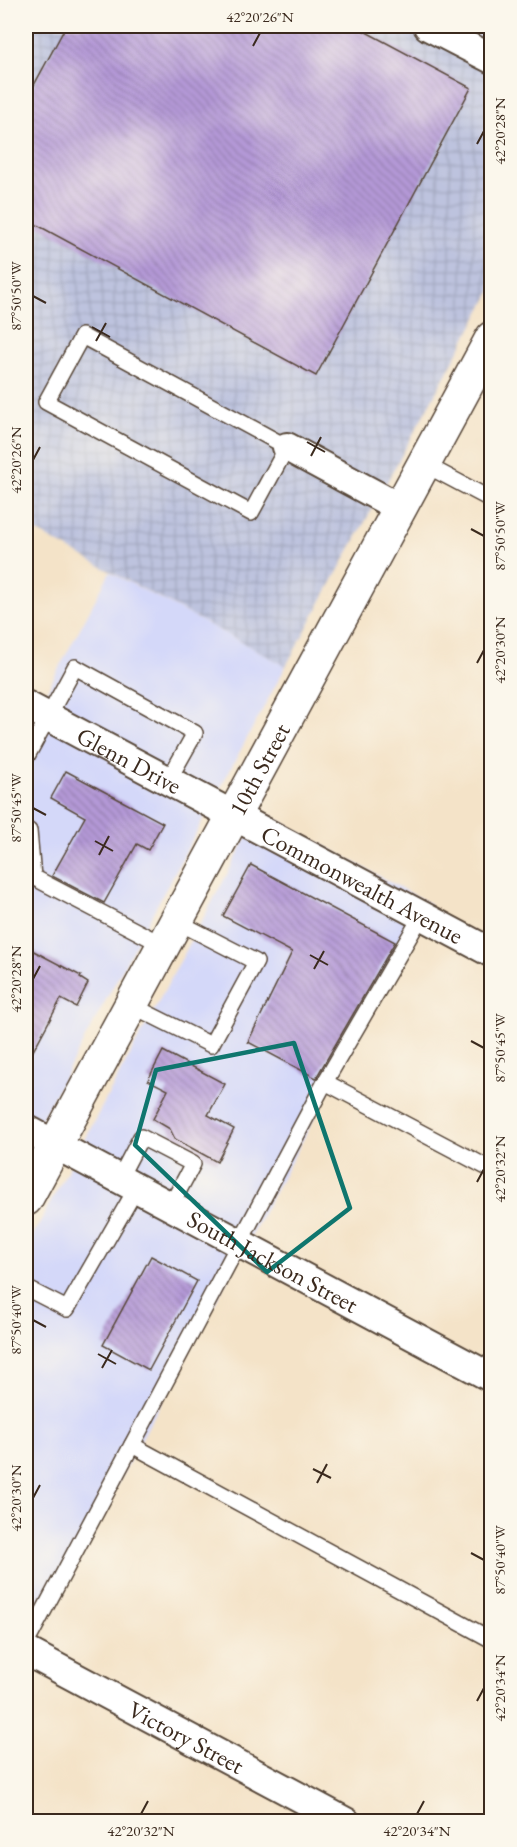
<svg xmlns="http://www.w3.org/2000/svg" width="517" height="1847" viewBox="0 0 517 1847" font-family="'EB Garamond',serif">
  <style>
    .built { fill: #d4d8f9 }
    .industrial { fill: url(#industrial-grid) }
    .building { fill: url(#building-back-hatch) }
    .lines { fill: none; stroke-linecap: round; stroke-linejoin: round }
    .lane-casing { stroke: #574638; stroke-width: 18 }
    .street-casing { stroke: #574638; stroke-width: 32 }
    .secondary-casing { stroke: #574638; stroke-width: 36 }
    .lane { stroke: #fff; stroke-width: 15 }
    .street { stroke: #fff; stroke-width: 28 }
    .secondary { stroke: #fff; stroke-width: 33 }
    .marked { fill: none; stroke: #0f766e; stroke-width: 4.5; stroke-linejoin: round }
    .ticks { fill: none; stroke: #3b2a1e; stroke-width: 2 }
    .labels { text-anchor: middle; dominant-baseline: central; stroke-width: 5; stroke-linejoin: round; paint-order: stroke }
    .street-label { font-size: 24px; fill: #3b2a1e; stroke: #fbf7ec }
    .neatline { fill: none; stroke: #3b2a1e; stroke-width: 2 }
    .ticks-label { font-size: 15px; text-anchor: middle; fill: #3b2a1e }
  </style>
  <defs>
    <pattern id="industrial-grid" width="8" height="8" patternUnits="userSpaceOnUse" patternTransform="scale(1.5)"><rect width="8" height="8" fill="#bdc3de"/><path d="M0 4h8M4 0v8" fill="none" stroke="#a3a8be"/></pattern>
    <pattern id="building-back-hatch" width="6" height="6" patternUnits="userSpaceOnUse" patternTransform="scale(1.5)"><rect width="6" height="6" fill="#b499d7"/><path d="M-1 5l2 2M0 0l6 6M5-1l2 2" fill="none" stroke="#947dae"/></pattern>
  </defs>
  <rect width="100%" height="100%" fill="#fbf7ec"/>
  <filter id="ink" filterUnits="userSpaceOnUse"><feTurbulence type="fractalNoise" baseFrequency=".0167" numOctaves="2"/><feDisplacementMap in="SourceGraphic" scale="12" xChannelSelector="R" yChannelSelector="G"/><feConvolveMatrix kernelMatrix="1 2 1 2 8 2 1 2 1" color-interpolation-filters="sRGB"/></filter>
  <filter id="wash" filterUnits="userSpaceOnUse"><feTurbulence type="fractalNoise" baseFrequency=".008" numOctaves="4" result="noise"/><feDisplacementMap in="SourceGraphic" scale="24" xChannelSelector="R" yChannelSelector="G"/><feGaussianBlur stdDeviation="1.35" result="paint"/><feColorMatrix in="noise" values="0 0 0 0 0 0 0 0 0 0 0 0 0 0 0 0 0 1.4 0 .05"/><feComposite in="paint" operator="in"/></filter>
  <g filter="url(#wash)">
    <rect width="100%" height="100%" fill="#f4e3c8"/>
    <g class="built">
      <polygon points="110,572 286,666 26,1148 26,730"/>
      <polygon points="261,811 430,904 26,1653 26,1248"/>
    </g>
    <polygon class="industrial" points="26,26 491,26 491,292 286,666 26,526"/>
    <g id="blocks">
      <g class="building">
        <polygon points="66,26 355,26 471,88 316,376 26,219 26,100"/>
        <polygon points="66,771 163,823 148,850 137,844 104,903 52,876 85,817 51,798"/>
        <polygon points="251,865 395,942 316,1078 248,1042 292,952 223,916"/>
        <polygon points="26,947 81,976 80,978 88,983 76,1007 61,999 26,1064"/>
        <polygon points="163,1051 225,1084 208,1115 234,1129 217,1162 175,1139 170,1129 153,1119 168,1090 148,1080"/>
        <polygon points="151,1256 197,1281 149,1370 103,1345"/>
      </g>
    </g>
  </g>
  <g filter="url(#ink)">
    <use href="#blocks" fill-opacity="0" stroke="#574638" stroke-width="1.5"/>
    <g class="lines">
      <defs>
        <g id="lane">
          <polygon points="82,336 287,447 251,513 46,402"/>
          <polyline points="424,464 492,500"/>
          <polyline points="26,758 75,667 195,733 168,781"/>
          <polyline points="26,829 29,831 33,877 163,945"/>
          <polyline points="131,1005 211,1045 256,962 176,921"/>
          <polyline points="325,1082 492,1170"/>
          <polyline points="119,1179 141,1137 193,1164 170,1207"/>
          <polyline points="26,1288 67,1309 136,1189"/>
          <polyline points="132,1445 492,1640"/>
          <polyline points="26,1644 325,1082 422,915"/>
        </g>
        <g id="street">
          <polyline points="428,26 492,59"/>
          <polyline points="287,447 400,508"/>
          <path id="s1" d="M26,705L492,953"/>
          <path id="s2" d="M26,1129L492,1378"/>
          <path id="s3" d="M26,1651L346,1822"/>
        </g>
        <g id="secondary">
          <path id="s4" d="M26,1199L492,338"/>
        </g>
      </defs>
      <use href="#lane" class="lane-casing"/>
      <use href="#street" class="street-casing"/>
      <use href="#secondary" class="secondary-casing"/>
      <use href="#lane" class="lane"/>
      <use href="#street" class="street"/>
      <use href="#secondary" class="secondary"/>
    </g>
  </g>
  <path class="marked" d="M294,1043L350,1208L267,1272L135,1145L156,1070Z"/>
  <path class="ticks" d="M253,46L260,33M477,144L484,131M33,296L46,303M92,327L110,337M96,341L106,323M307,442L325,452M311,456L321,437M33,460L40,447M471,529L484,536M477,663L484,650M33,808L46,815M95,841L113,851M99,855L109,836M310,955L328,965M314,969L324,951M33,979L40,966M471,1041L484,1048M477,1182L484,1169M33,1320L46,1327M98,1354L116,1364M102,1368L112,1350M313,1469L331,1478M317,1483L327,1464M33,1498L40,1485M471,1553L484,1560M477,1701L484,1688M141,1814L148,1801M417,1814L424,1801"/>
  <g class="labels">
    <g class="street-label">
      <text stroke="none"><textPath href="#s1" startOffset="117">Glenn Drive</textPath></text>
      <text stroke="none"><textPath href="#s4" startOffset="489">10th Street</textPath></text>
      <text stroke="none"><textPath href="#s1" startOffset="381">Commonwealth Avenue</textPath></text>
      <text stroke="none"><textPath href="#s2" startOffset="280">South Jackson Street</textPath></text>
      <text stroke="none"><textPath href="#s3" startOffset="182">Victory Street</textPath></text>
    </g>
  </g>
  <rect width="517" height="1847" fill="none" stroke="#fbf7ec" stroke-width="66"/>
  <rect x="33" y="33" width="451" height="1781" class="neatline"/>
  <g class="ticks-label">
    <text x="260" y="22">42°20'26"N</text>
    <text transform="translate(500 131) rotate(-90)" y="5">42°20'28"N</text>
    <text transform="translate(16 296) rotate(-90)" y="5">87°50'50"W</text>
    <text transform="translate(16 460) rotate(-90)" y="5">42°20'26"N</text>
    <text transform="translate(500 536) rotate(-90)" y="5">87°50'50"W</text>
    <text transform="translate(500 650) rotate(-90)" y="5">42°20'30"N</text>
    <text transform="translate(16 808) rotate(-90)" y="5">87°50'45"W</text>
    <text transform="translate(16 979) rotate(-90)" y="5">42°20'28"N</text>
    <text transform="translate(500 1048) rotate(-90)" y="5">87°50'45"W</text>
    <text transform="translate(500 1169) rotate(-90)" y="5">42°20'32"N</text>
    <text transform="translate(16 1320) rotate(-90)" y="5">87°50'40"W</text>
    <text transform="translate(16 1498) rotate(-90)" y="5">42°20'30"N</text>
    <text transform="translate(500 1560) rotate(-90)" y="5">87°50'40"W</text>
    <text transform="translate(500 1688) rotate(-90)" y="5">42°20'34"N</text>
    <text x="141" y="1836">42°20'32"N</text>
    <text x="417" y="1836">42°20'34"N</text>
  </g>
</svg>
